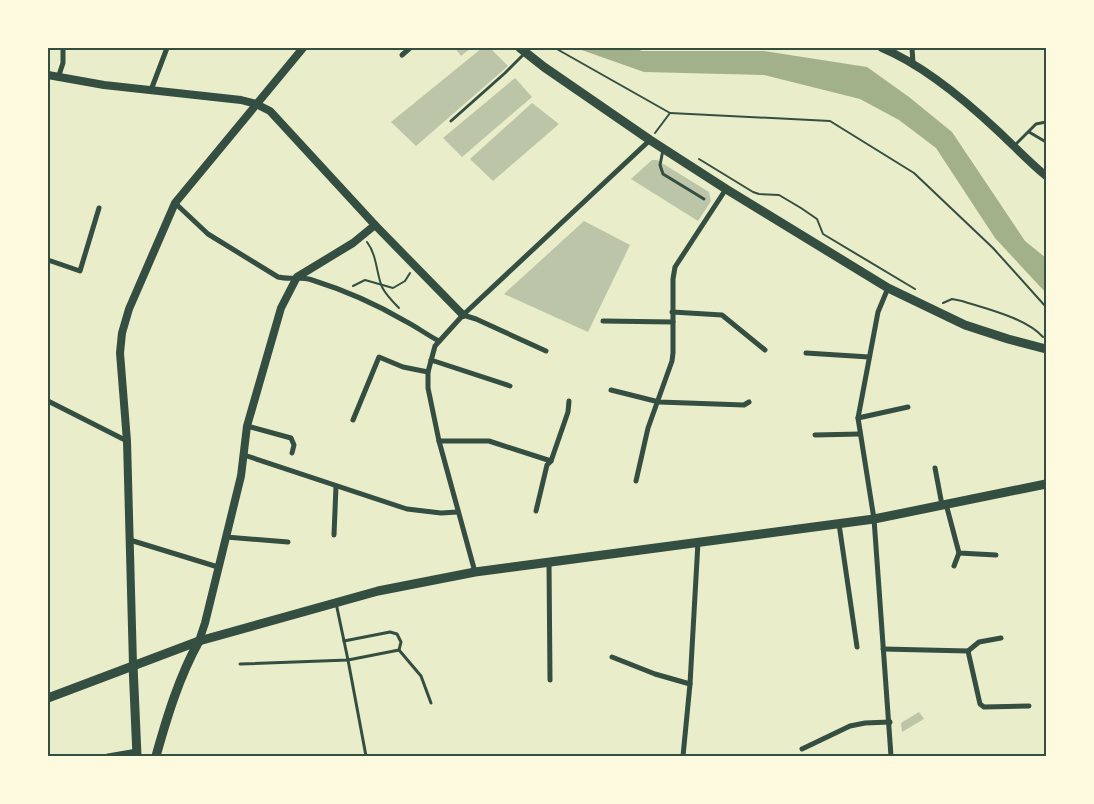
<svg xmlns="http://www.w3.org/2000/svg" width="1094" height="804" viewBox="0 0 1094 804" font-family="Roboto,sans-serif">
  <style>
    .water { fill: #a3b18a }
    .building { fill: #bcc5a7 }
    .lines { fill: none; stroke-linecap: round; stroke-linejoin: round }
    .path { stroke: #344e41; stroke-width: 2 }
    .service { stroke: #344e41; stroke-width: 3 }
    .minor { stroke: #344e41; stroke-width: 5 }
    .tertiary { stroke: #344e41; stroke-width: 8 }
    .secondary { stroke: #344e41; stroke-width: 9 }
    .neatline { fill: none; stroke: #344e41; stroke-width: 2 }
  </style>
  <rect width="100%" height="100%" fill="#e9edc9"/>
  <polygon class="water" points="576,48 634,48 642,51 764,51 867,67 909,97 952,132 1025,241 1046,258 1046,293 995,238 936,148 899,120 860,99 764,75 644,72"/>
  <g class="building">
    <polygon points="455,48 471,48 461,56"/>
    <polygon points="482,48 490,48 508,66 416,146 391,122"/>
    <polygon points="515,78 532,97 462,157 443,138"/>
    <polygon points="532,103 559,124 493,181 470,159"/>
    <polygon points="652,160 657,160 709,192 711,201 698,221 631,179"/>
    <polygon points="584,221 630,245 588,332 504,294"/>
    <polygon points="919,712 924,719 902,732 901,723"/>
  </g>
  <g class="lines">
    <g class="path">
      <polyline points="555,48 670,113 830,121 914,173 993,248 1046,307"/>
      <polyline points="655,133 670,113"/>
      <polyline points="699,159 753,192 759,194 779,195 801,208 817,219 823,234 915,289"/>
      <path d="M367,242C377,255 376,272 382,287C386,295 393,302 399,308"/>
      <polyline points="353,286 365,280 393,288 405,281 410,273"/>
      <path d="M943,303L952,299L962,301C987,309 1026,318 1043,337"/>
    </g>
    <g class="service">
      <polyline points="451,121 505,73 525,53"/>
      <polyline points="1029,132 1046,142"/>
      <polyline points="1014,146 1036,124 1046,122"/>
      <polyline points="663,150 660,165 663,174 704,199"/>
      <polyline points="344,641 390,632 397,634 401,642 399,650 348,660 366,756"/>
      <polyline points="399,650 421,676 431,703"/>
      <polyline points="240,664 348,660 336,603"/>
    </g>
    <g class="minor">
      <polyline points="912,48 913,63"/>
      <polyline points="402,55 410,48"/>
      <polyline points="58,78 63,63 63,48"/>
      <polyline points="151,90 167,48"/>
      <path d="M175,203L208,234L278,277C290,280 299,276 312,280C344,290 376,304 405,321C417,327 427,335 439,341"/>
      <polyline points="48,260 80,271 99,208"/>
      <polyline points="888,288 878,312 858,418 874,519 891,756"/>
      <polyline points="672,312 722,315 765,350"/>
      <polyline points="463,315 476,319 546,351"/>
      <polyline points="603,321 673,322"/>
      <polyline points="806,353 869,357"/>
      <polyline points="431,360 510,386"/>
      <polyline points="611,390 659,402 744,405 749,402"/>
      <polyline points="48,401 127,441"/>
      <polyline points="858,418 908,407"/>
      <polyline points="353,420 379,357 403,367 428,372"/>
      <polyline points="247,426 291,438 294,445 292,453"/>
      <polyline points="815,435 860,434"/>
      <polyline points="439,441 489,441 551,461 568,412 569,401"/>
      <polyline points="244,455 407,509 441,513 458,512"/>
      <polyline points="935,468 942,505"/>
      <polyline points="636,481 648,428 672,361 673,353 673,279 675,267 726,189"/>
      <polyline points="946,504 959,553 996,555"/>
      <polyline points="536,511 547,465 551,461"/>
      <polyline points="839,524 857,647"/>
      <polyline points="334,535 336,486"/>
      <polyline points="226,537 288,542"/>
      <polyline points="130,540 218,567"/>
      <polyline points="549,563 550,680"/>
      <polyline points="954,566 959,553"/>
      <polyline points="475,572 439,441 428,388 428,372 435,346 463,315 650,140"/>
      <polyline points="883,649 968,651 980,704 984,707 1029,706"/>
      <polyline points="968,651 979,642 1001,638"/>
      <polyline points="612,657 655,674 690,684"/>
      <polyline points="802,749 850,726 865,723 890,722"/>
      <polyline points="108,756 137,751"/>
      <polyline points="683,756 690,684 698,542"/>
    </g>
    <g class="tertiary">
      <path d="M882,48C923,65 966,101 998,131C1014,146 1029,162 1046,176"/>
      <polyline points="48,75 104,85 241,100 256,104 270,111 375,225 463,315"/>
      <polyline points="199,641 205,623 241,476 247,426 281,308 297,277 353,243 375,225"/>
      <polyline points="133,665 127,441 120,353 122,333 129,309 175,203 303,48"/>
    </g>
    <g class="secondary">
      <polyline points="520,48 544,67 650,140 726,189 888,288 965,325 1008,339 1046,349"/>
      <polyline points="133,665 137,756"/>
      <polyline points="48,698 199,641 378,591 475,572 874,519 1046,484"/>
      <path d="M156,756C167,717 179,677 199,641"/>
    </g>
  </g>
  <rect width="1094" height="804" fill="none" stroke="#fefae0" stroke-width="98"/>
  <rect x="49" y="49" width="996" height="706" class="neatline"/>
</svg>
